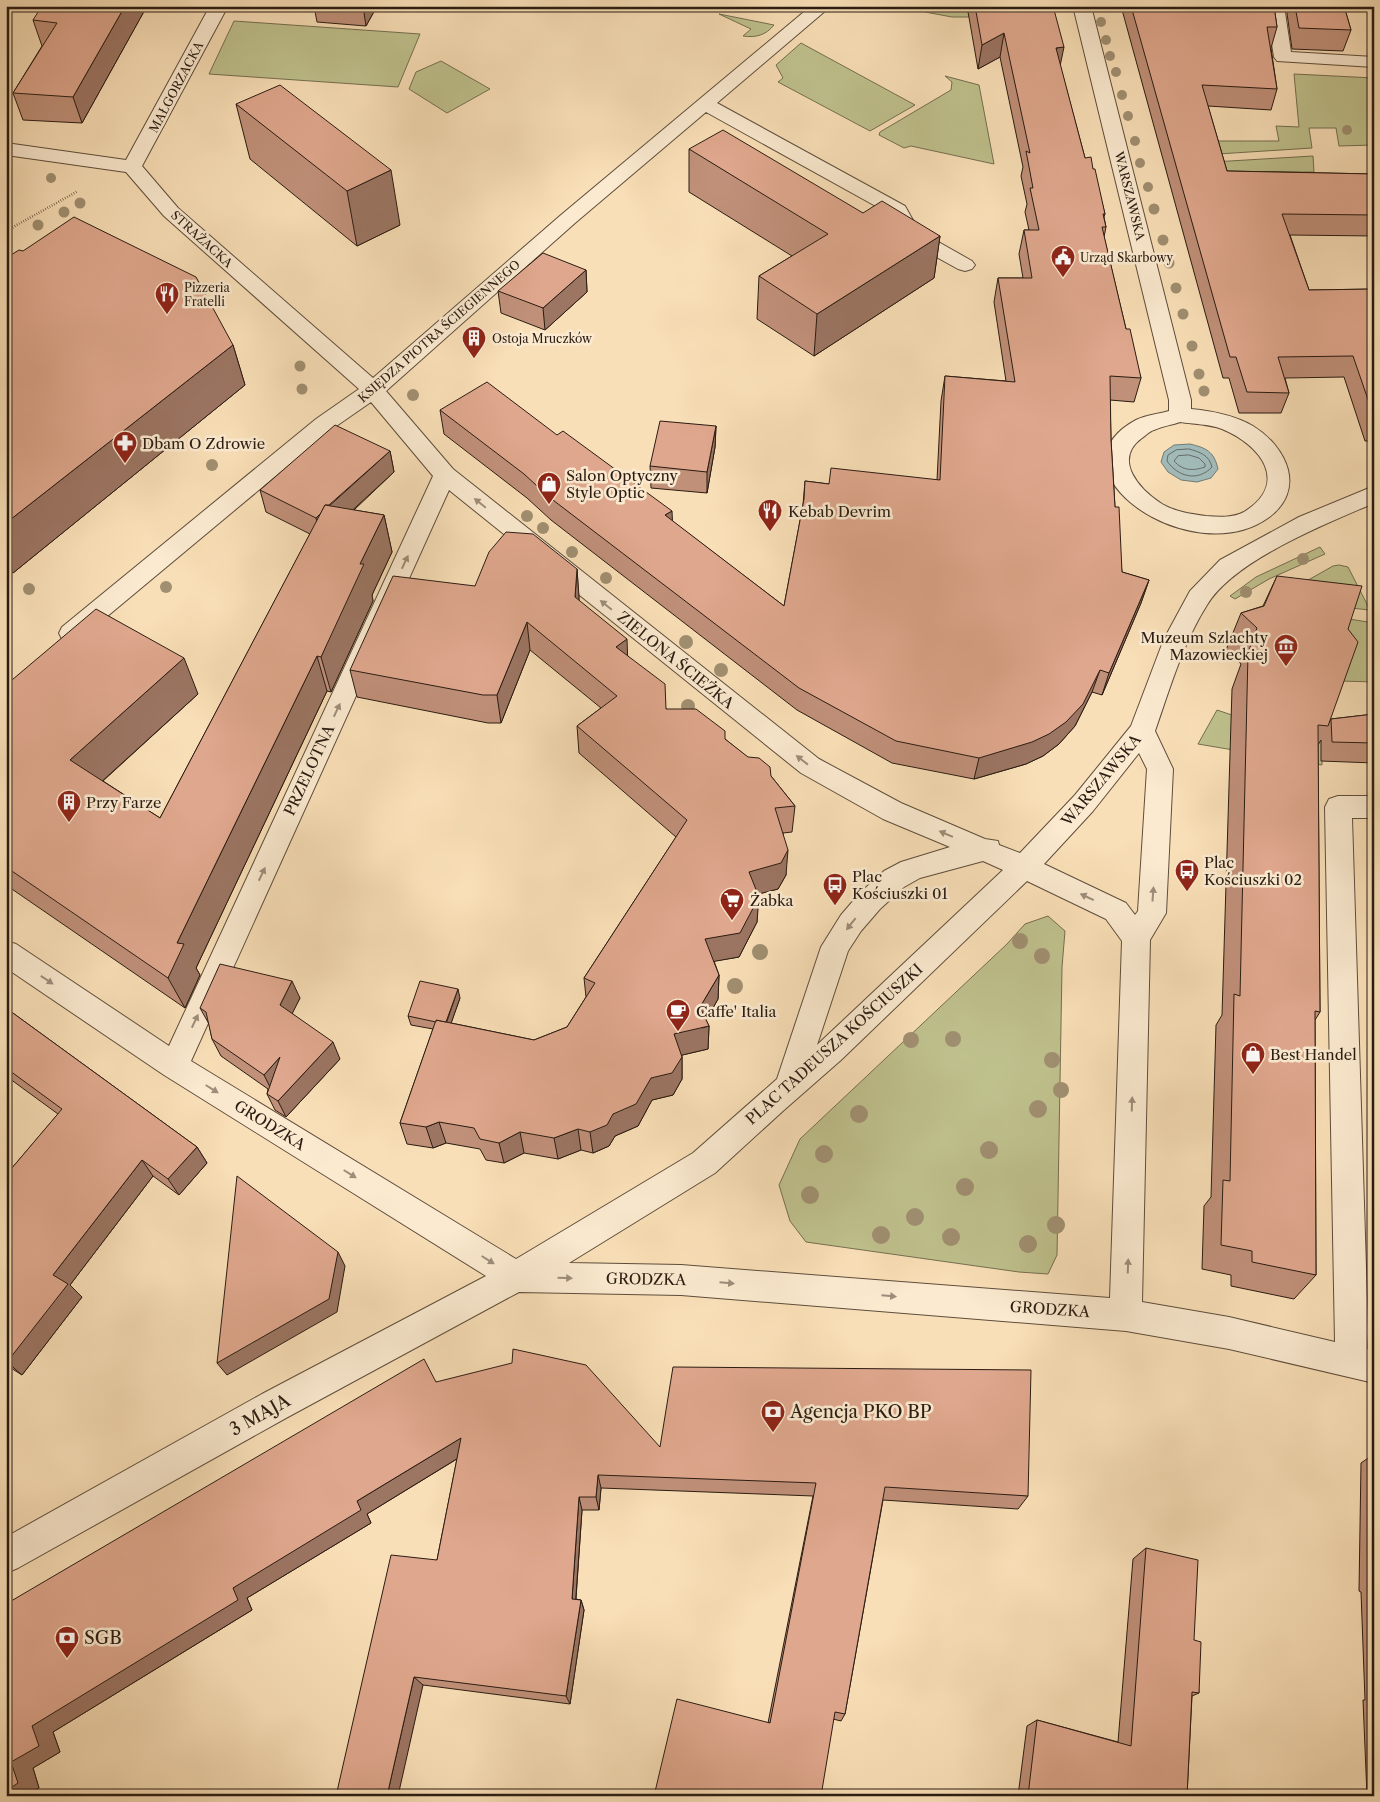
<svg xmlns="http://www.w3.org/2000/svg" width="1380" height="1802" viewBox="0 0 1380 1802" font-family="'Libre Caslon Text',serif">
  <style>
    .green { fill: #bfc18d; stroke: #746e50 }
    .water { fill: #a1bab8; stroke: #717b76 }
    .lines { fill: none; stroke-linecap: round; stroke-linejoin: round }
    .shore { stroke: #666b65; stroke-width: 1 }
    .minor-casing { stroke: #5e4d3b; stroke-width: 2 }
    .path { stroke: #2a1c12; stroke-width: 2.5; stroke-dasharray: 0.5 2; stroke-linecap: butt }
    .minor { fill: #fbead0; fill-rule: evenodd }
    .tree { fill: #a08f71 }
    .wall { fill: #c09079; stroke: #2a1c12 }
    .shaded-wall { fill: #9c7563; stroke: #2a1c12 }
    .building { fill: #dfa78d; stroke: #2a1c12 }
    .oneway { fill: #9d8d7a }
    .labels { text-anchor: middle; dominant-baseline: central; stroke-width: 5; stroke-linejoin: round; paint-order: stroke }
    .far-street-label { font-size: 12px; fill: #2a1c12; stroke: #fbead0 }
    .far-poi-label { font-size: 12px; fill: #2a1c12; stroke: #fbead0; text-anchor: start }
    .poi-label { font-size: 15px; fill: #2a1c12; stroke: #fbead0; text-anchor: start }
    .street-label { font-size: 15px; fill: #2a1c12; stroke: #fbead0 }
    .near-poi-label { font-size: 18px; fill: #2a1c12; stroke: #fbead0; text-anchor: start }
    .near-street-label { font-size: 18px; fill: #2a1c12; stroke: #fbead0 }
  </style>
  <rect width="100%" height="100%" fill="#f9dfb7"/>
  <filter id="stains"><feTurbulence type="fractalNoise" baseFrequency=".004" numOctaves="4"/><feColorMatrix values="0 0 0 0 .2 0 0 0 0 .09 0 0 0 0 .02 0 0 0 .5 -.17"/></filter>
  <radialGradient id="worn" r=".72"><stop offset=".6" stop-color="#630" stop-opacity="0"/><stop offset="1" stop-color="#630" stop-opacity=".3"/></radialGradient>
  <g class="green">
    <polygon points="924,6 967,6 969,17 952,17 925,12"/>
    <path d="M719,14L774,25C766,35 756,38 743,36L751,29Z"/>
    <polygon points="234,21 420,34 398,87 209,74"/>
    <polygon points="801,43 915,105 870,131 778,82 783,78 776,65"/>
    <polygon points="441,61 490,89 447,113 409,89 416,72"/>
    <polygon points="1294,74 1374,78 1374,145 1339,146 1336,128 1309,128 1312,148 1171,157 1168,141 1279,141 1276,126 1299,127"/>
    <polygon points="945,76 979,85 994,164 911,146 904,148 879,135 880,132 951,90 952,82"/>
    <polygon points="1313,156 1314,172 1182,172 1180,164"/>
    <polygon points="1320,547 1325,554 1269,579 1235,599 1230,596 1256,577"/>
    <polygon points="1339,565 1348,567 1370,610 1273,600 1333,566"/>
    <polygon points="1349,619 1374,623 1374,682 1340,681"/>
    <polygon points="1217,710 1294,736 1322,736 1322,765 1198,744"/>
    <polygon points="1048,916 1065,931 1062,967 1057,1255 1048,1274 1019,1272 806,1242 790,1221 779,1185 800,1139 1007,944 1025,924"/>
  </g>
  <path class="water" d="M1190,444C1206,448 1214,451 1218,469L1211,478L1197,482L1181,480L1168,472L1161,462L1164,452L1174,445Z"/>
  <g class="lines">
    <g class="shore">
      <path d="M1189,449C1200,452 1209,455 1212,467C1198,482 1178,477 1167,461L1168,455L1176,450Z"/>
      <path d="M1189,455L1199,458L1205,464V467C1193,471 1183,471 1174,461L1178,456Z"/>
    </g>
    <defs>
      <g id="minor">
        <path d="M210,6H228L142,166L178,208L373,378L561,215L811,6H831L717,103L905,206L919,231L972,261L975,265L972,269L965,271L958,269L904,239L890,214L706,112L575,223L386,391L453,469L819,759L901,803L985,839L998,841L999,845L1020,853L1075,795L1131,726L1164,639L1190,591L1220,560L1299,517L1374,486V503C1326,524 1234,560 1207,605C1183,643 1170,688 1155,731L1173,769L1166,913L1150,940L1142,1302L1229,1317L1335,1342L1325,807L1329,799L1338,796H1374V818H1352L1368,1332L1367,1349L1374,1351V1383L1229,1349L1126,1331L681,1295L519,1292L286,1418L18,1568L6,1573V1537L262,1394L486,1276L164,1075L6,968V941L16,944L169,1046L433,476L371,402L332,429L80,639L71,642L62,639L59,633L62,627L316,419L359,389L164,216L126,172L6,155V143L126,160ZM449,490L801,773L883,819L950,847L901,862L884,871L860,893L841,915L821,947L777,1079L693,1153L516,1259L191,1061ZM1139,753L1147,769L1138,911L1135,915L1126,903L1044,864L1093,811ZM983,861L1003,870L817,1045L848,951L861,931L880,909L904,887L920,878ZM1027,881L1106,919L1122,941L1110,1298L681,1265L569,1263L715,1173L784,1110L841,1060Z"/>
        <path d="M1073,6H1091L1191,400V409C1212,411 1234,415 1253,426C1287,447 1307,490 1268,518C1192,572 1042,471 1136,420C1146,415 1159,414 1169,411V400ZM1180,422C1193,424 1209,424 1222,429C1261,445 1290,483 1244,512C1233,518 1218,517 1206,516C1191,514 1176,512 1162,504C1140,490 1112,460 1142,438C1146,435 1150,431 1154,430C1163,426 1172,425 1180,422Z"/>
        <polygon points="1266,6 1284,6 1291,52 1374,57 1374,67 1277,61 1274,57"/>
      </g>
    </defs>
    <use href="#minor" class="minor-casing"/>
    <polyline class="path" points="6,231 78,191"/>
    <use href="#minor" class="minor"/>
  </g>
  <g class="tree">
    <circle cx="1101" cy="22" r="5"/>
    <circle cx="1106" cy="40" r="5"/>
    <circle cx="1110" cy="56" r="5"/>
    <circle cx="1116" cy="72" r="5"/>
    <circle cx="1122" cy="95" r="5"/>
    <circle cx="1128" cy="116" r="5"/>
    <circle cx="1347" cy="130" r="5"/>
    <circle cx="1135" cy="141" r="5"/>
    <circle cx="1140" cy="163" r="5"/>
    <circle cx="51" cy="178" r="5"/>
    <circle cx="1148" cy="187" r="5"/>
    <circle cx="80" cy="203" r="5.5"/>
    <circle cx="1154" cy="209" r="5.5"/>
    <circle cx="64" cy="212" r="5.5"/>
    <circle cx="38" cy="225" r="5.5"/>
    <circle cx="1163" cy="240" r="5.5"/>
    <circle cx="1169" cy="263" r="5.5"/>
    <circle cx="1176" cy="288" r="5.5"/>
    <circle cx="1183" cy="314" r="5.5"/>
    <circle cx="1192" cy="346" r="5.5"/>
    <circle cx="300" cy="366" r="5.5"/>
    <circle cx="1199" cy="374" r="5.5"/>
    <circle cx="302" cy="389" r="5.5"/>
    <circle cx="1204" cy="391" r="5.5"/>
    <circle cx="413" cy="395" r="6"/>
    <circle cx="212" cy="465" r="6"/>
    <circle cx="527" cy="516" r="6"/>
    <circle cx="543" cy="528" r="6"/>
    <circle cx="572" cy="552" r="6"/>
    <circle cx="1303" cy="559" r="6"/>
    <circle cx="606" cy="578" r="6"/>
    <circle cx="166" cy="587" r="6"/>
    <circle cx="29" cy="589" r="6"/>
    <circle cx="1246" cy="592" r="6"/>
    <circle cx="686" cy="642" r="7"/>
    <circle cx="721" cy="670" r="7"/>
    <circle cx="688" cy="706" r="7"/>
    <circle cx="1020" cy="941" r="8"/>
    <circle cx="760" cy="952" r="8"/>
    <circle cx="1042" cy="956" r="8"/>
    <circle cx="735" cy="986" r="8"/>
    <circle cx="953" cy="1039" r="8"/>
    <circle cx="911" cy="1040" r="8"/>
    <circle cx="1052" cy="1060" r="8"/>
    <circle cx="1061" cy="1090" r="8"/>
    <circle cx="1038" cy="1109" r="9"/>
    <circle cx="859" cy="1114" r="9"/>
    <circle cx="989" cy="1150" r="9"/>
    <circle cx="824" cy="1154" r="9"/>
    <circle cx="965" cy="1187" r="9"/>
    <circle cx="810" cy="1195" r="9"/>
    <circle cx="915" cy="1217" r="9"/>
    <circle cx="1056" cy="1225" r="9"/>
    <circle cx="881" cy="1235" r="9"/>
    <circle cx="951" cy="1237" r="9"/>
    <circle cx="1028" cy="1244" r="9"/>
  </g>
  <g class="wall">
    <polygon points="147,6 82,123 23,120 13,93 42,46 33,20"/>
    <polygon points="314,6 377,6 366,26 317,22"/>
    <polygon points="967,6 1053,6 1060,65 1085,158 1093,169 1105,214 1104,217 1106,227 1104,237 1126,329 1141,378 1134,402 1110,400 1111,440 1115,507 1122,572 1149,580 1141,603 1102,695 1092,692 1075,726 1059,744 1043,756 1026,764 974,779 892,763 797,710 551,520 527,498 444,434 440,410 672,521 784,606 803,505 805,481 829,484 937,480 941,401 945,376 1006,381 994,302 998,278 1023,278 1019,254 1024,230 1029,230 1025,212 1027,204 1021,176 1023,167 1000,57 978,69"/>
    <polygon points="1121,6 1274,6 1277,27 1271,48 1277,89 1271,110 1208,106 1227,171 1374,174 1374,236 1290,235 1309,290 1374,289 1374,441 1365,441 1344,377 1285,378 1289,393 1281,413 1239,413 1229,378 1223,378"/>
    <polygon points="1286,6 1344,6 1351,30 1343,51 1292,49"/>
    <polygon points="236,104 400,225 357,246 250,159"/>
    <polygon points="689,149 863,213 940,236 934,278 814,356 757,319 759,276 792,256 689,192"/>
    <polygon points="6,258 233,345 245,385 13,573 8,570 6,571"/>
    <polygon points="586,270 587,292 545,330 501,313 498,291"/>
    <polygon points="716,426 715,447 707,493 651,488 650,466"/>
    <polygon points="390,451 394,472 354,510 384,515 392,552 372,595 373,601 331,692 327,691 196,968 200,975 185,1008 6,885 6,685 198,694 103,781 160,818 310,534 266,512 260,490"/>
    <polygon points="577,569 579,600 628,656 666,709 725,739 771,776 795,806 792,832 783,833 786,875 778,889 758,894 757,922 739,957 714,961 719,975 718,999 706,1020 709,1026 708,1049 682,1055 682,1079 673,1095 652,1100 638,1126 615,1136 609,1146 593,1153 581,1150 558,1159 524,1153 504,1163 486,1160 480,1149 446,1143 433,1148 407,1144 400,1123 433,1029 411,1025 408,1016 460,998 451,1023 534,1040 567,1027 586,997 584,978 676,837 579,753 577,726 601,708 530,650 501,723 488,723 357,697 350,670 475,586"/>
    <polygon points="1277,576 1348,629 1329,723 1331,719 1374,714 1374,763 1321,761 1321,740 1318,745 1320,1012 1315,1020 1316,1275 1294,1299 1231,1286 1231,1275 1202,1269 1204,1206 1211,1197 1216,1025 1222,1015 1232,689 1241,664 1226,650 1241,613 1263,606"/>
    <polygon points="300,998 292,1013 340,1059 286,1117 275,1110 267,1094 268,1089 221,1056 212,1039 209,1024 200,1008"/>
    <polygon points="6,1008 197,1147 207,1163 179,1195 153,1176 70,1285 82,1297 22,1375 6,1365 6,1175 58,1114 6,1076"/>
    <polygon points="436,1382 660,1447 1028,1496 1018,1509 883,1500 845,1714 841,1721 833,1719 768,1723 813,1496 601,1488 599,1510 582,1510 576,1599 581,1600 584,1610 570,1704 423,1685 336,1796 437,1560 457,1459 367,1514 371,1523 247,1598 252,1610 53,1732 60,1752 33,1768 39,1788 27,1796 6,1604"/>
    <polygon points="1374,1454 1374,1796 1367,1796 1363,1700 1365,1700 1361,1592 1359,1591 1361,1463"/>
    <polygon points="1146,1548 1194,1640 1199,1693 1192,1696 1187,1796 1018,1796 1027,1726 1037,1720 1118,1742 1133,1559"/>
  </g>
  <g class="shaded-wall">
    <polygon points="125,6 147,6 82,123 73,97"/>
    <polygon points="363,6 377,6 366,26"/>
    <polygon points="1004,33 1000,57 978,69 982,45"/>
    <polygon points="1064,47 1059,71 1056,48"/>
    <polygon points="391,170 400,225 357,246 347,191"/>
    <polygon points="940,236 934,278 814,356 817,314"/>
    <polygon points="586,270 587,292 545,330 543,308"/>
    <polygon points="233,345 245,385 13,573 6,560 6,523"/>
    <polygon points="716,426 715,447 707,493 707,472"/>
    <polygon points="390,451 394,472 321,539 316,518"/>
    <polygon points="672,511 673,534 665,515"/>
    <polygon points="384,515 392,552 372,595 373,601 331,692 321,657 360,564"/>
    <polygon points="577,569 579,597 578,625 575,597"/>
    <polygon points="1149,580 1141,603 1102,695 1109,673"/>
    <polygon points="527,622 530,650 501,723 497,695"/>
    <polygon points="627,639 628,667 616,647"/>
    <polygon points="317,656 327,691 196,968 200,975 185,1008 168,978 177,943"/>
    <polygon points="184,658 198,694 88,794 70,760"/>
    <polygon points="1100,670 1092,692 1075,726 1059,744 1043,756 1026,764 974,779 979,758"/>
    <polygon points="788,850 786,875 778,889 747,897 749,872"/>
    <polygon points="759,897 757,922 739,957 705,963 705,939"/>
    <polygon points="719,975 718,999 702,1028 709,1026 708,1049 674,1057 674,1034 700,1007"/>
    <polygon points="292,981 300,998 288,1022 280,1005"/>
    <polygon points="458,989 460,998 448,1032 446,1024"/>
    <polygon points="333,1042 340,1059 286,1117 278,1101"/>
    <polygon points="280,1057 272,1091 264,1075"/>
    <polygon points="682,1057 682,1079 673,1095 652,1100 638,1126 615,1136 609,1146 593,1153 590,1132 613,1114 651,1078"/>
    <polygon points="439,1122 446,1143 433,1148 426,1127"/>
    <polygon points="578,1129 581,1150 558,1159 554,1138"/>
    <polygon points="520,1132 524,1153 504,1163 499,1143"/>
    <polygon points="197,1147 207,1163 179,1195 168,1179"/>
    <polygon points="142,1160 153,1176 70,1285 82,1297 22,1375 7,1362 53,1275"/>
    <polygon points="338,1252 345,1266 337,1312 227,1375 217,1363"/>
    <polygon points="461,1438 468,1452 367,1514 371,1523 247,1598 252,1610 53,1732 60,1752 33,1768 39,1788 27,1796 6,1796 6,1791 11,1762 32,1726 233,1588 357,1501"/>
    <polygon points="598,1475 601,1488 599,1510 596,1497"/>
    <polygon points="579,1497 582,1510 575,1609 572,1599"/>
    <polygon points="581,1600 584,1610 570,1704 566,1696"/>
    <polygon points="414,1677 423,1685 398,1796 387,1796"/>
  </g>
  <g class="building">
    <polygon points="42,6 125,6 73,97 13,93 57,23 33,20"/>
    <polygon points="975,6 1053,6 1064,47 1056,48 1085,158 1091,157 1093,169 1095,169 1105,214 1103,214 1106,227 1102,227 1126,329 1130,329 1141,378 1110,376 1111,440 1115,507 1119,507 1122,572 1149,580 1109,673 1100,670 1083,704 1066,722 1049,734 1032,742 979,758 896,741 799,688 549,497 524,474 440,410 487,382 557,435 563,431 672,511 665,515 784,606 804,499 805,481 829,484 831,468 940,480 945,376 1015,382 998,278 1032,278 1024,230 1039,230 1030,188 1033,188 1026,151 1030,153 1004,33 982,45"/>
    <polygon points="1131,6 1274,6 1277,27 1267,27 1277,89 1202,85 1227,171 1374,174 1374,215 1282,214 1309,290 1374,289 1374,417 1353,356 1278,357 1289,393 1247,392 1236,357 1230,357"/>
    <polygon points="1295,6 1344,6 1351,30 1299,28"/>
    <polygon points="280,85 391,170 347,191 236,104"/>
    <polygon points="723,130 863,213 882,201 940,236 817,314 759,276 828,234 689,149"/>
    <polygon points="74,217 196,277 233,345 6,523 6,258 19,250 23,251"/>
    <polygon points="543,253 586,270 543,308 498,291"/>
    <polygon points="660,421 716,426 707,472 650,466"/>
    <polygon points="335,425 390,451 329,505 325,505 321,513 316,518 260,490"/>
    <polygon points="325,505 384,515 360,564 364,564 321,657 317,656 177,943 184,944 168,978 6,867 6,685 96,609 184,658 70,760 160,818"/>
    <polygon points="506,532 533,534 577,569 575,597 627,639 616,647 665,684 666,709 696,709 725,731 725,739 748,757 759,758 770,767 771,776 795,806 775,808 788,850 781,863 749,872 759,897 740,933 705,939 719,975 700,1007 709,1026 674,1034 682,1057 672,1073 651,1078 636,1104 613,1114 607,1125 590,1132 578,1129 554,1138 520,1132 499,1143 480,1139 474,1128 439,1122 426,1127 400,1123 436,1020 534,1040 567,1027 595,983 584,978 687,820 577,726 617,696 527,622 497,695 483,695 350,670 393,576 475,586 489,552"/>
    <polygon points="1277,576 1362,586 1348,629 1358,642 1328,726 1318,725 1320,1012 1315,1011 1316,1275 1252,1262 1252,1251 1221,1245 1223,1180 1230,1181 1234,994 1240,996 1248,653 1257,628 1241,613 1264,606"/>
    <polygon points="1374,714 1374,743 1332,742 1331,719"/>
    <polygon points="220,964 292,981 280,1005 333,1042 278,1101 267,1094 280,1057 264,1075 212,1039 206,1012 200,1008"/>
    <polygon points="420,981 458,989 446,1022 436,1020 436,1022 408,1016"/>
    <polygon points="6,1008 197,1147 168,1179 142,1160 53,1275 68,1284 7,1362 6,1362 6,1175 62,1109 6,1068"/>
    <polygon points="237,1176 338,1252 329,1299 217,1363"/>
    <polygon points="513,1349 586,1365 660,1447 673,1367 1031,1370 1028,1496 885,1487 845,1714 835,1712 821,1796 654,1796 677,1699 770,1723 816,1483 598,1475 596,1497 579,1497 572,1599 581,1600 566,1696 414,1677 387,1796 336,1796 391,1555 437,1560 461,1438 357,1501 361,1510 233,1588 238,1600 32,1726 39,1746 11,1762 18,1783 6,1791 6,1604 424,1359 436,1382 512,1363"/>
    <polygon points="1146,1548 1198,1560 1194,1640 1201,1642 1199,1693 1192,1692 1187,1796 1028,1796 1037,1720 1131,1746"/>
  </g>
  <defs><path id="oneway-solid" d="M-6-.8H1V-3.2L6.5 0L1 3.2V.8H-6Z" transform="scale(1.25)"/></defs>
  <g class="oneway">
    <use href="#oneway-solid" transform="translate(480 503) rotate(-141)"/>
    <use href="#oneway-solid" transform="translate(405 562) rotate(-65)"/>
    <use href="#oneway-solid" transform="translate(606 605) rotate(-141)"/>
    <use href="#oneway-solid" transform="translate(337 710) rotate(-65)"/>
    <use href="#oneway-solid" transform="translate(802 760) rotate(-142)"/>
    <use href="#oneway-solid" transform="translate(946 834) rotate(-157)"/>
    <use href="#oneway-solid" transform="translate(262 874) rotate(-65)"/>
    <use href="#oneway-solid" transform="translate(1153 894) rotate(-86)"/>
    <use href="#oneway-solid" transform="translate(1087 897) rotate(-155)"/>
    <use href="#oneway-solid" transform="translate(851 924) rotate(128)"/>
    <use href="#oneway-solid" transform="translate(47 980) rotate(34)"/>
    <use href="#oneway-solid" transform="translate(195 1021) rotate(-65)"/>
    <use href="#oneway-solid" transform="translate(212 1089) rotate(32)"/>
    <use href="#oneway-solid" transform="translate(1132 1104) rotate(-88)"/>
    <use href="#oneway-solid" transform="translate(350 1174) rotate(32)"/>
    <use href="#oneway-solid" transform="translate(488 1260) rotate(32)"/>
    <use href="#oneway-solid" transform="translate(1128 1266) rotate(-88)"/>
    <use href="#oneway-solid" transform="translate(565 1278) rotate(1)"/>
    <use href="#oneway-solid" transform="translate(727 1283) rotate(5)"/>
    <use href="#oneway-solid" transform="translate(889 1296) rotate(5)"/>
  </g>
  <defs>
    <symbol id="civic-pin" viewBox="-11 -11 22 30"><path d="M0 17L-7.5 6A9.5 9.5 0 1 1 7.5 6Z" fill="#8f2418" stroke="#fbead0"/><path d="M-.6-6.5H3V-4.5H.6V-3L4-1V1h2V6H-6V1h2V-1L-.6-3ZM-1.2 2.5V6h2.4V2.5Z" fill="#fff"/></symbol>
    <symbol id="restaurant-pin" viewBox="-11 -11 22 30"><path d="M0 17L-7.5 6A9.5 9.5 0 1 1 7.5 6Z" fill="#8f2418" stroke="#fbead0"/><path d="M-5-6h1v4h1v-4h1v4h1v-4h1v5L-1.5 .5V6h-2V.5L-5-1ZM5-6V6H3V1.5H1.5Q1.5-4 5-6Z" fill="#fff"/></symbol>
    <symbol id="building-pin" viewBox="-11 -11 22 30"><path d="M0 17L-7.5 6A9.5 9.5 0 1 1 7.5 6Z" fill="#8f2418" stroke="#fbead0"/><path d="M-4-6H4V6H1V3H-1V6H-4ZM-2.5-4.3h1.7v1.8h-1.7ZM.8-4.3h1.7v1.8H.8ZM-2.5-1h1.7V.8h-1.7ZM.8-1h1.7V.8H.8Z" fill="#fff"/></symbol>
    <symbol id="pharmacy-pin" viewBox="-11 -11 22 30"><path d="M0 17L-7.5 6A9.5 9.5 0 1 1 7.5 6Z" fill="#8f2418" stroke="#fbead0"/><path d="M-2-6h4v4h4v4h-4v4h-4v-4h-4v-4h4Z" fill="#fff"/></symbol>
    <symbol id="shop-pin" viewBox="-11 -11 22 30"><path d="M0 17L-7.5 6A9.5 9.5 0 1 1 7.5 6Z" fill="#8f2418" stroke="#fbead0"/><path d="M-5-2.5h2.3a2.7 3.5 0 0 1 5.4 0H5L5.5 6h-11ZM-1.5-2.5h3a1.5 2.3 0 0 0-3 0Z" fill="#fff"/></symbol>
    <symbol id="museum-pin" viewBox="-11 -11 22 30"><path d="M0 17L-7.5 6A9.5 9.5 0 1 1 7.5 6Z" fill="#8f2418" stroke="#fbead0"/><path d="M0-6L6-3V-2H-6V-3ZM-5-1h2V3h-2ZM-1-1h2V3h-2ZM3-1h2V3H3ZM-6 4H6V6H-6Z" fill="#fff"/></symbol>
    <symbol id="bus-pin" viewBox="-11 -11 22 30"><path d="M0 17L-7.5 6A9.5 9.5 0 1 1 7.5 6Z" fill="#8f2418" stroke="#fbead0"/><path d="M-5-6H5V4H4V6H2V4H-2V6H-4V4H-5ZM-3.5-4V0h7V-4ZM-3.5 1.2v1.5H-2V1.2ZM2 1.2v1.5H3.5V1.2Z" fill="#fff"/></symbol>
    <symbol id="supermarket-pin" viewBox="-11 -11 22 30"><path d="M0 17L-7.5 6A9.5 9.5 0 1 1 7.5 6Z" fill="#8f2418" stroke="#fbead0"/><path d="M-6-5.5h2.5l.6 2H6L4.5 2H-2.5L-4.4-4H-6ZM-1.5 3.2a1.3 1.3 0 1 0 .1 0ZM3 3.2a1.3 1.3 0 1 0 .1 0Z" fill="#fff"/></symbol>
    <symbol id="cafe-pin" viewBox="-11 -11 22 30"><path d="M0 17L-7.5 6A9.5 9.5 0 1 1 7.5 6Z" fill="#8f2418" stroke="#fbead0"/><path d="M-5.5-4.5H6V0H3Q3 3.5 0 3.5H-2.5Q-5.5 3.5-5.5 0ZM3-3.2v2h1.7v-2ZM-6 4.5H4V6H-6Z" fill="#fff"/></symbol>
    <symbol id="bank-pin" viewBox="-11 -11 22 30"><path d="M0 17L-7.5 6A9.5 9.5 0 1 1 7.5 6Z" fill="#8f2418" stroke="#fbead0"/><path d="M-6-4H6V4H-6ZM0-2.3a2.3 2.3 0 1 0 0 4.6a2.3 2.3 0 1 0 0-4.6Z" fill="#fff"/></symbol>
  </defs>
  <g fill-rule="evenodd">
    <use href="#civic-pin" x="1049" y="243" width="28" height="38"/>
    <use href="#restaurant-pin" x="153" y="280" width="28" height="38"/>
    <use href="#building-pin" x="460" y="324" width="28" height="38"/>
    <use href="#pharmacy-pin" x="111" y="429" width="28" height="38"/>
    <use href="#shop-pin" x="535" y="470" width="28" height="38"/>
    <use href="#restaurant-pin" x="756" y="497" width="28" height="38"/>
    <use href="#museum-pin" x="1272" y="632" width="28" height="38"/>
    <use href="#building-pin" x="55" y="788" width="28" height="38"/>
    <use href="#bus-pin" x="1173" y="857" width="28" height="38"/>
    <use href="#bus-pin" x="821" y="871" width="28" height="38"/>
    <use href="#supermarket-pin" x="718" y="886" width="28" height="38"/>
    <use href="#cafe-pin" x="664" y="997" width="28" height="38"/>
    <use href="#shop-pin" x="1239" y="1040" width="28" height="38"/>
    <use href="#bank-pin" x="759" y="1398" width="28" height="38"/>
    <use href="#bank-pin" x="53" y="1624" width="28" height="38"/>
  </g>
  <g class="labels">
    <g class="far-street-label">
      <text transform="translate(176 87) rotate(-62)">MAŁGORZACKA</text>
      <text transform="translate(1130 196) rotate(76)">WARSZAWSKA</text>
      <text transform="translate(202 239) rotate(42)">STRAŻACKA</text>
      <text transform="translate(439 331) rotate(-41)">KSIĘDZA PIOTRA ŚCIEGIENNEGO</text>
    </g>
    <g class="far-poi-label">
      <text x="1080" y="257">Urząd Skarbowy</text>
      <text x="184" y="287">Pizzeria<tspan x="184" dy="14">Fratelli</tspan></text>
      <text x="492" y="338">Ostoja Mruczków</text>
    </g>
    <g class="poi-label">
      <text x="142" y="443">Dbam O Zdrowie</text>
      <text x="566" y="475">Salon Optyczny<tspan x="566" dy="17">Style Optic</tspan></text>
      <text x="788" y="511">Kebab Devrim</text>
      <text x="1268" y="637" text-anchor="end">Muzeum Szlachty<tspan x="1268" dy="17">Mazowieckiej</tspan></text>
      <text x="86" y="802">Przy Farze</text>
      <text x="1204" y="862">Plac<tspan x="1204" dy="17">Kościuszki 02</tspan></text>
      <text x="852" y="876">Plac<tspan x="852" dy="17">Kościuszki 01</tspan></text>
      <text x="750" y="900">Żabka</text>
      <text x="696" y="1011">Caffe' Italia</text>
      <text x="1270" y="1054">Best Handel</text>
    </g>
    <g class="street-label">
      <text transform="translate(676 660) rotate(39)">ZIELONA ŚCIEŻKA</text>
      <text transform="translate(309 770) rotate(-65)">PRZELOTNA</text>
      <text transform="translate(1101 780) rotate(-50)">WARSZAWSKA</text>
      <text transform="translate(834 1044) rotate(-42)">PLAC TADEUSZA KOŚCIUSZKI</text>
      <text transform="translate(270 1125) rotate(32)">GRODZKA</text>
      <text transform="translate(646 1279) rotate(1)">GRODZKA</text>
      <text transform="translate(1050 1309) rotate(4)">GRODZKA</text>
    </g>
    <g class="near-poi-label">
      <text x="790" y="1412">Agencja PKO BP</text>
      <text x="84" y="1638">SGB</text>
    </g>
    <g class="near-street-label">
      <text transform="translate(260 1415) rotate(-29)">3 MAJA</text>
    </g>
  </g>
  <rect width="1380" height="1802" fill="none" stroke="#f9dfb7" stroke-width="25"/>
  <rect x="8" y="8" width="1365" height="1787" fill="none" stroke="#2a1c12" stroke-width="2.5"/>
  <rect x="12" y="12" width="1355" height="1777" fill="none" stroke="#2a1c12"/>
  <rect width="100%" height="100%" filter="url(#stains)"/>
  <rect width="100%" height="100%" fill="url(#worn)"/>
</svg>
